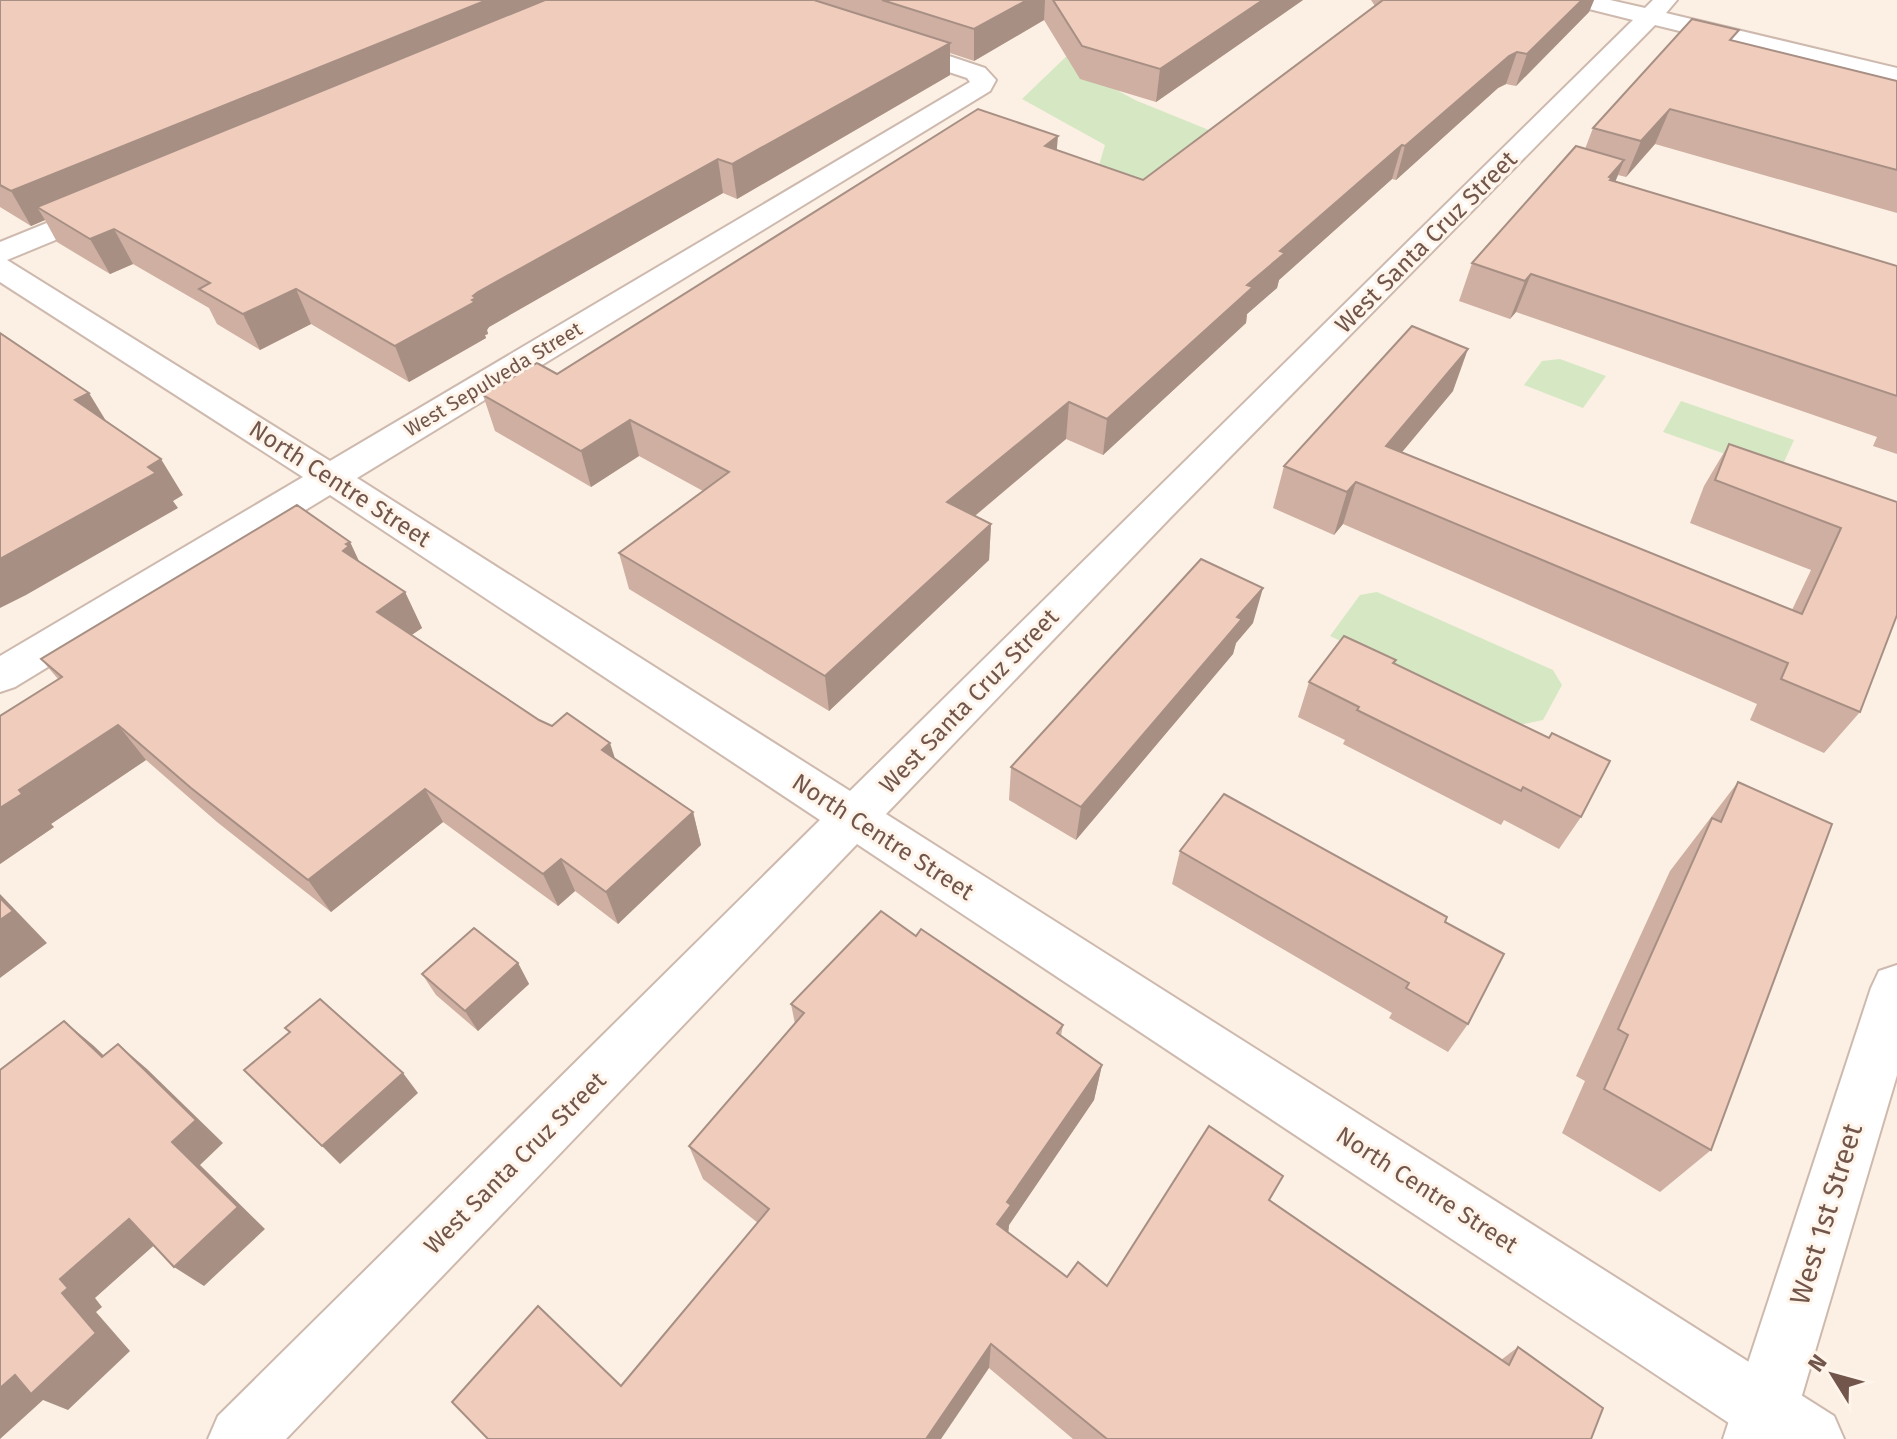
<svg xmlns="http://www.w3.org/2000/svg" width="1897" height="1439" viewBox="0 0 1897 1439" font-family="'Fira Sans',sans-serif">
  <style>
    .green { fill: #d5e8c3 }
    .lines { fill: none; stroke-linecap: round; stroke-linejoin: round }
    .minor-casing { stroke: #ceb9ae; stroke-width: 4 }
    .tertiary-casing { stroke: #ceb9ae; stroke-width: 4 }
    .minor { fill: #fff; fill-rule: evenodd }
    .tertiary { fill: #fff; fill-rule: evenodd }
    .wall { fill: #ceafa2 }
    .shaded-wall { fill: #a78f84 }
    .building { fill: #efccbc; stroke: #a78f84; stroke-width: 2 }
    .labels { text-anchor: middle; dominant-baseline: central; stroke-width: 6; stroke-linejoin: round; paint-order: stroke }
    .far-street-label { font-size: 20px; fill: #72554b; stroke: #fef4e9 }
    .street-label { font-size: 24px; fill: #72554b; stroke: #fef4e9 }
    .near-street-label { font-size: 28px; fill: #72554b; stroke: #fef4e9 }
  </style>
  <rect width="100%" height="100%" fill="#fbf0e3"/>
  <g class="green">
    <polygon points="1073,50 1102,82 1135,100 1226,137 1090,254 1092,189 1105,145 1022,99"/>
    <polygon points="1560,359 1606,376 1583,408 1524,385 1542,361"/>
    <polygon points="1681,401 1794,440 1779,473 1663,432"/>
    <polygon points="1377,592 1553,670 1562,685 1543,720 1519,725 1330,636 1360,595"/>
  </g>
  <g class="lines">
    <defs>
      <polygon id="minor" points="1570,0 1610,0 1645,8 1653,0 1677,0 1666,13 1897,68 1897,84 1655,25 1169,519 886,814 1834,1416 1844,1439 1753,1439 857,844 286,1439 208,1439 218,1416 820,820 330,495 15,687 0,692 0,656 303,477 0,282 0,242 96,203 106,200 116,203 120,209 116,215 7,260 330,461 970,82 967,78 883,50 880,45 883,40 901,40 985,68 996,80 990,91 357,478 850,791 1633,20 1573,5"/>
      <polygon id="tertiary" points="1897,965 1897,1075 1789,1439 1723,1439 1871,988 1879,971"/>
    </defs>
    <use href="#minor" class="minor-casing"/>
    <use href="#tertiary" class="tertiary-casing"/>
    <use href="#minor" class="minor"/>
    <use href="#tertiary" class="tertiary"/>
  </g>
  <g class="wall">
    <polygon points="0,0 1303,0 1156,102 1080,79 1044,20 974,61 950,53 950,75 737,199 723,193 489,327 487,330 488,334 485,335 486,338 409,382 311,324 260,350 217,324 209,308 133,264 110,274 57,242 45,220 31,226 0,207"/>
    <polygon points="1371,0 1594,0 1589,12 1516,86 1506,84 1498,88 1396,180 1392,179 1279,280 1277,288 1247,314 1246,323 1103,455 1066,439 975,516 991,524 989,560 829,711 629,589 619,553 703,491 639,456 591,487 495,431 483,395 557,374 1057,150 1143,180 1375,6"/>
    <polygon points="1734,41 1897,81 1897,213 1655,144 1626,177 1618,175 1615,182 1897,266 1897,454 1873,446 1877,437 1516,312 1510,319 1459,301 1472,263 1585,149 1593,128"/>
    <polygon points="1453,391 1402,452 1792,610 1811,570 1690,523 1704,486 1729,444 1897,502 1860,712 1824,753 1750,720 1757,704 1343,524 1334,535 1273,508 1284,466"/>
    <polygon points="350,542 359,562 405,592 422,628 411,635 539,720 616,759 693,812 701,845 618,924 575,891 558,906 443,822 331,912 217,822 146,760 51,824 54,827 0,864 58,679 41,659"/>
    <polygon points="1253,623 1236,643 1233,654 1076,840 1009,800 1011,767"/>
    <polygon points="1396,660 1394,664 1581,817 1559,849 1504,820 1501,825 1343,744 1345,740 1298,717 1309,682"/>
    <polygon points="1738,782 1711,1150 1660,1192 1562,1133 1585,1081 1576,1076 1670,871"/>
    <polygon points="1180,851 1445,922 1468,1024 1448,1052 1389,1018 1392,1013 1172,884"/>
    <polygon points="916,936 1063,1025 1061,1036 1102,1065 1094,1100 1009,1225 1008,1232 1067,1277 1107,1286 1269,1200 1501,1360 1518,1347 1591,1439 1073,1439 989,1368 621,1386 758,1223 703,1179 689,1146 795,1024 791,1004"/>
    <polygon points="518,963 529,984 478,1031 436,995 422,974"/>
  </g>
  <g class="shaded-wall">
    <polygon points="487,0 570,0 37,207 45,220 31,226 11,191"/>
    <polygon points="1027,0 1045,0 1044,20 974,61 974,29"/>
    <polygon points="1263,0 1303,0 1156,102 1160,69"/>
    <polygon points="1582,0 1594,0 1589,12 1516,86 1527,54"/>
    <polygon points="950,43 950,75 737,199 732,164"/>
    <polygon points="1517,52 1506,84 1498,88 1396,180 1405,146 1509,56"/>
    <polygon points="1670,109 1655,144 1626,177 1641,141"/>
    <polygon points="1058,136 1055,170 1045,146"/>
    <polygon points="1402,145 1392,179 1279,280 1277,288 1247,314 1246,323 1103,455 1107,419 1247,285 1280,251"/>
    <polygon points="718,159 723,193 489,327 487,330 488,334 485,335 486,338 409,382 395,346 472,300 473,296 478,292"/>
    <polygon points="1624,160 1609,197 1609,177"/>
    <polygon points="114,229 133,264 110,274 90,239"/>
    <polygon points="1531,274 1516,312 1510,319 1525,281"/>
    <polygon points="296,289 311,324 260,350 243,314"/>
    <polygon points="1468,349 1453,391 1372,488 1386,446"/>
    <polygon points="89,393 111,429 75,400"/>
    <polygon points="1069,402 1066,439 947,539 947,502"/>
    <polygon points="630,420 639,456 591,487 581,451"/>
    <polygon points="161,459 183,495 173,501 178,508 26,595 0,608 0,559"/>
    <polygon points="1356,482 1343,524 1334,535 1347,492"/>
    <polygon points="991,524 989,560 829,711 825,676"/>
    <polygon points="350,542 367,578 343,551 346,544"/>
    <polygon points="1263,588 1253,623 1236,643 1233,654 1076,840 1081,807 1237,617"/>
    <polygon points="405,592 422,628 394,647 377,612"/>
    <polygon points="118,725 146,760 51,824 54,827 0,864 0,808 19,790"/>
    <polygon points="610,743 621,777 602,750"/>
    <polygon points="425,789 443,822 331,912 308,880"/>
    <polygon points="693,812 701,845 618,924 606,892"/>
    <polygon points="561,859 575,891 558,906 543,874"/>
    <polygon points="0,894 47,943 0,978"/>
    <polygon points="518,963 529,984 478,1031 465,1011"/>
    <polygon points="64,1021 94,1046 131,1082 102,1057"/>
    <polygon points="118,1044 147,1069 223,1143 200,1165 265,1229 204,1286 174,1267 172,1142"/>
    <polygon points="1102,1065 1094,1100 1009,1225 1008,1236 997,1224 1007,1202"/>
    <polygon points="403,1073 418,1093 340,1164 322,1146"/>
    <polygon points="129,1219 160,1240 95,1298 102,1307 96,1312 130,1351 68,1410 43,1400 0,1439 0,1388 62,1293 60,1279"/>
    <polygon points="991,1344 989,1368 941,1439 926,1439"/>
  </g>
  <g class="building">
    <polygon points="0,0 487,0 11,191 0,185"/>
    <polygon points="545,0 814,0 950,43 732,164 718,159 478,292 473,296 476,298 472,300 475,302 395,346 296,289 243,314 199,289 210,283 114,229 90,239 37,207"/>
    <polygon points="882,0 1027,0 974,29"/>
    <polygon points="1053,0 1263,0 1160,69 1082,46"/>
    <polygon points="1383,0 1582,0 1527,54 1517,52 1509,56 1405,146 1402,145 1280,251 1285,253 1247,285 1253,287 1107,419 1069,402 947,502 991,524 825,676 619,553 729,472 630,420 581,451 483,395 537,363 557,374 978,109 1058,136 1045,146 1143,180"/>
    <polygon points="1692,19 1739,30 1730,40 1897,81 1897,170 1670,109 1641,141 1593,128"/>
    <polygon points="1576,146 1624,160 1609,177 1612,178 1610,180 1897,266 1897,396 1531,274 1525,281 1472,263"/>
    <polygon points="1412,326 1468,349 1386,446 1802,614 1841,528 1715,480 1729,444 1897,502 1897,615 1860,712 1781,679 1788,663 1356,482 1347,492 1284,466"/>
    <polygon points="0,333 89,393 75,400 161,459 148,467 156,473 0,559"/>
    <polygon points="297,505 350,542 346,544 349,546 343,551 405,592 377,612 539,720 552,726 567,713 610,743 602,750 693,812 606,892 561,859 543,874 425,789 308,880 191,788 118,725 19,790 22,794 0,808 0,716 62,677 41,659"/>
    <polygon points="1201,559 1263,588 1237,617 1242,619 1081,807 1011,767"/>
    <polygon points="1344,636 1396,660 1393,663 1549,738 1552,733 1610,761 1581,817 1523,787 1521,791 1357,710 1359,707 1309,682"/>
    <polygon points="1738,782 1832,824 1711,1150 1604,1089 1628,1035 1618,1029 1712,818 1721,822"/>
    <polygon points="1224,794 1447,917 1445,922 1504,954 1468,1024 1406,988 1409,983 1180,851"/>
    <polygon points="0,898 13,911 0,920"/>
    <polygon points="881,911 916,936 921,929 1063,1025 1057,1033 1102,1065 1007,1202 1011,1205 997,1224 1067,1277 1078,1262 1107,1286 1209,1126 1283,1176 1269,1200 1509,1365 1518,1347 1603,1408 1591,1439 1107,1439 991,1344 926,1439 488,1439 452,1402 538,1306 621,1386 769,1209 689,1146 804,1013 791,1004"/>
    <polygon points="474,928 518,963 465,1011 422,974"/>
    <polygon points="320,999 403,1073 322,1146 244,1070 290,1032 285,1028"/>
    <polygon points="64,1021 102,1057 118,1044 196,1120 172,1142 238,1207 174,1267 129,1219 60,1279 68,1288 62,1293 96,1333 31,1394 15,1375 0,1388 0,1070"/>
  </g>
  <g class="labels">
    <g class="far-street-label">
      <text transform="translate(493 379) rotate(-31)">West Sepulveda Street</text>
    </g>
    <g class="street-label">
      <text transform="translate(1426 242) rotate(-45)">West Santa Cruz Street</text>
      <text transform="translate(340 484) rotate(33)">North Centre Street</text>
      <text transform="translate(969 701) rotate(-46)">West Santa Cruz Street</text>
      <text transform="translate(883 837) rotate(33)">North Centre Street</text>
      <text transform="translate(515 1163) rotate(-45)">West Santa Cruz Street</text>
      <text transform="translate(1427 1190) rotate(33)">North Centre Street</text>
    </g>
    <g class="near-street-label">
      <text transform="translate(1826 1214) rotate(-73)">West 1st Street</text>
    </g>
  </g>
  <g transform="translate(1833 1375) rotate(307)" stroke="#fef4e9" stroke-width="6" paint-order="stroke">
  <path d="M0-6L14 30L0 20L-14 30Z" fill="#72554b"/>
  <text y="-12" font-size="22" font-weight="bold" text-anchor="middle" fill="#72554b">N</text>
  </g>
</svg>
